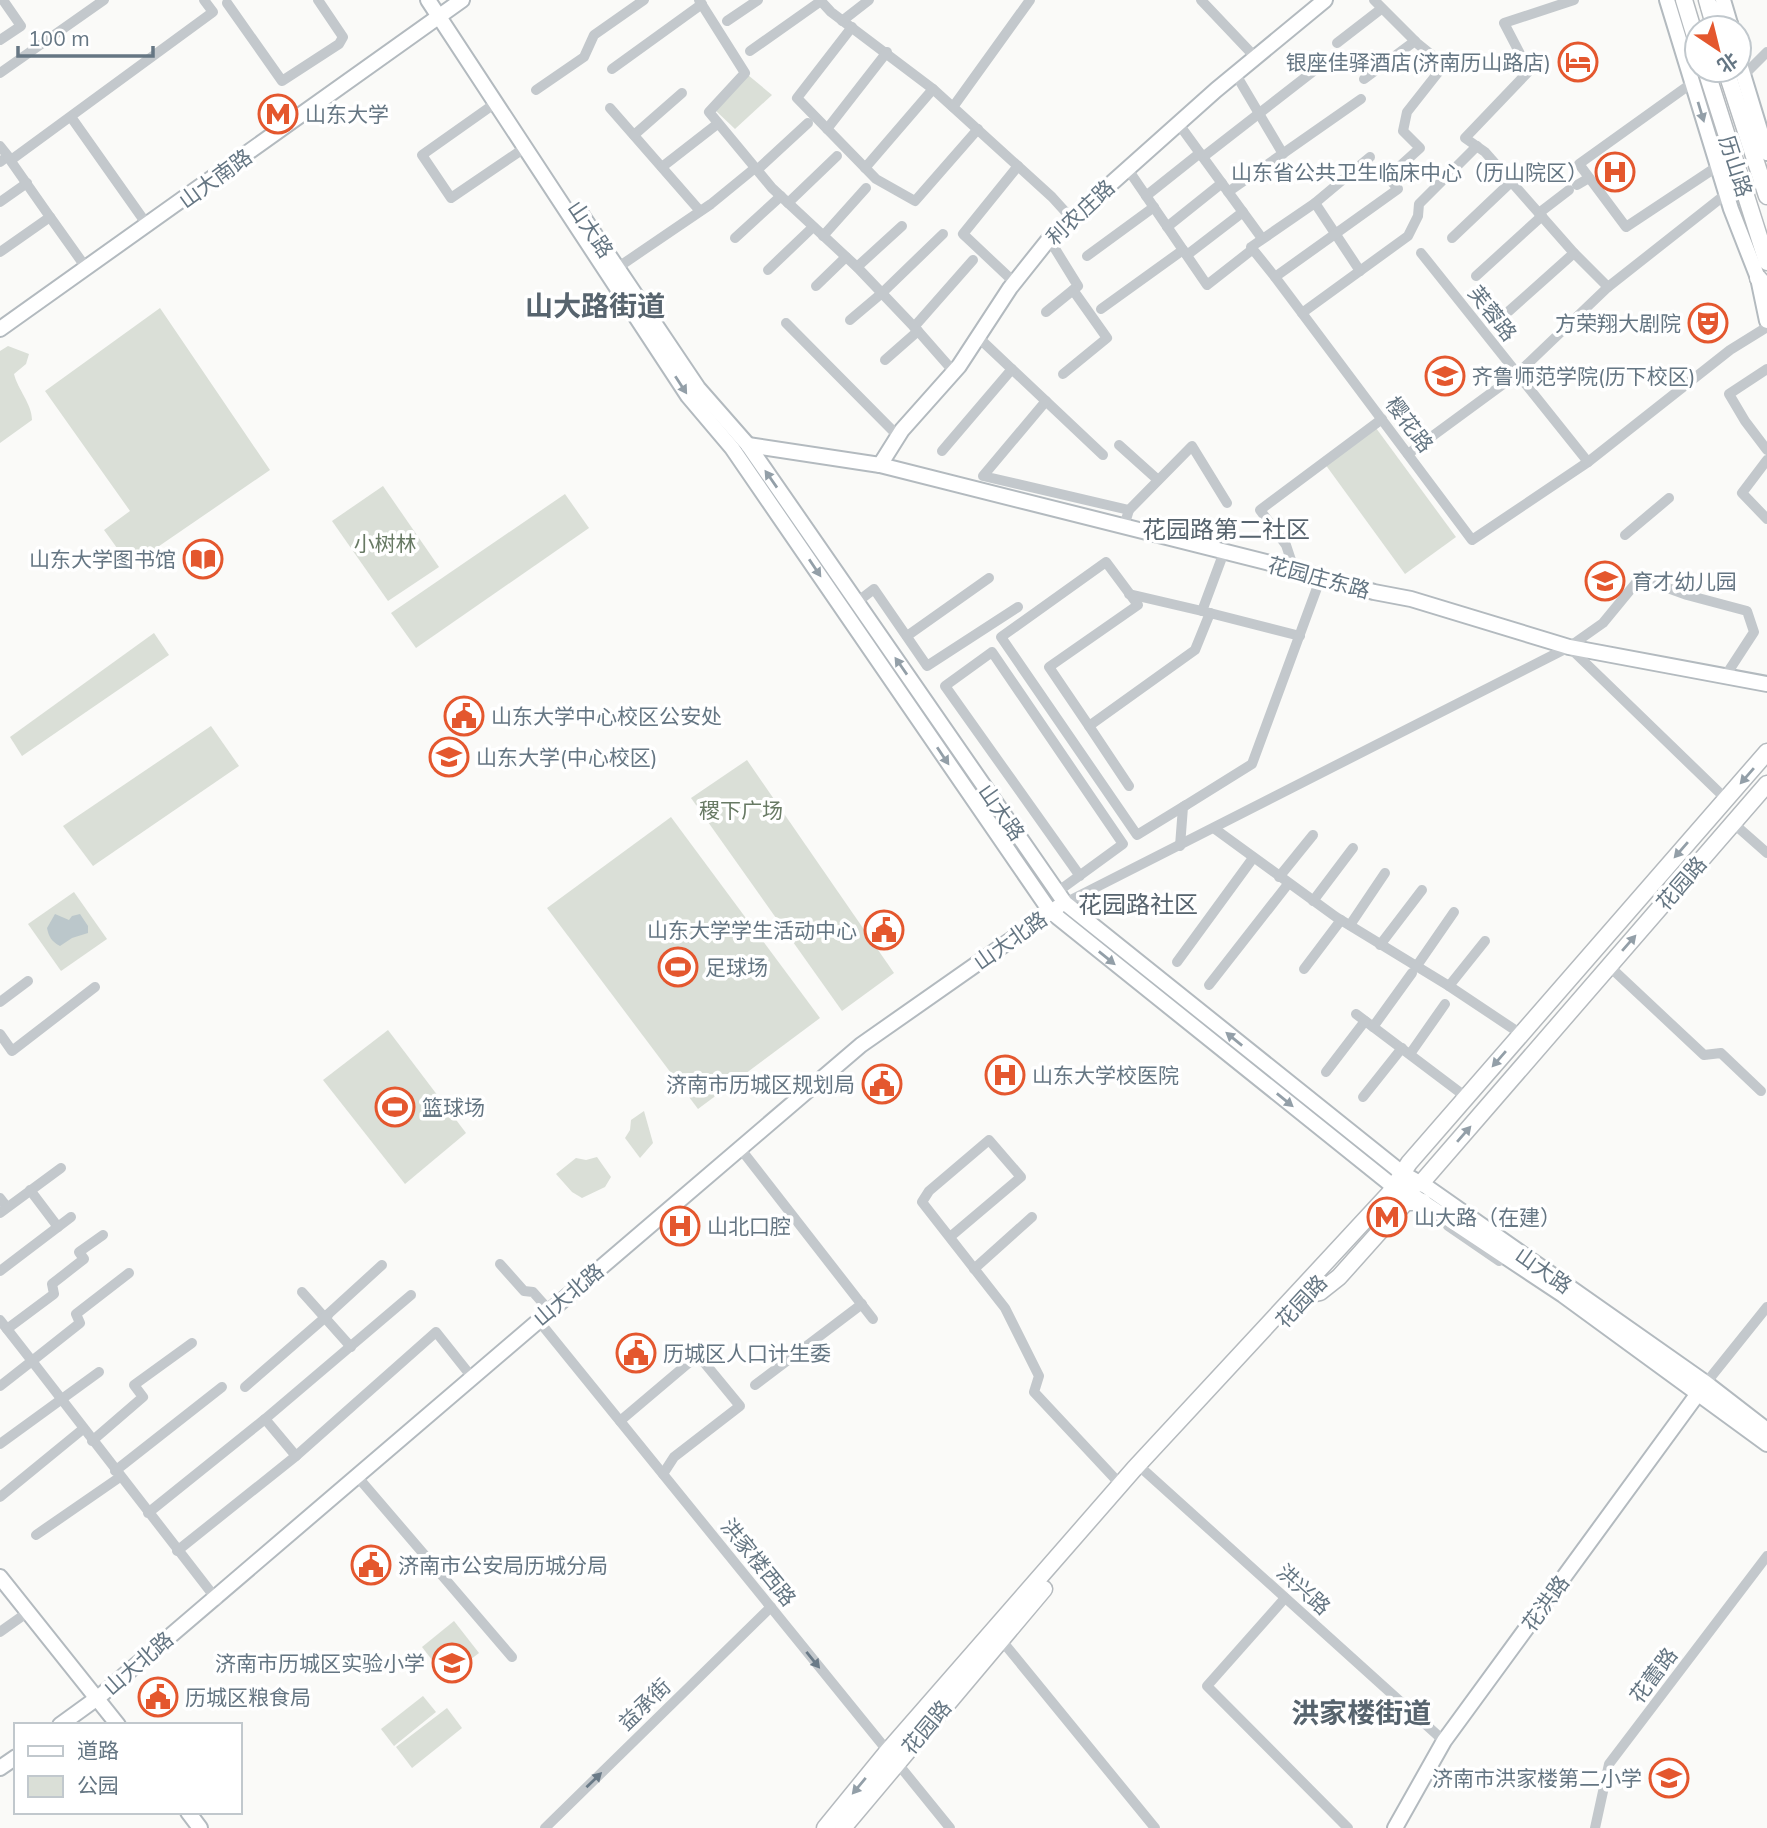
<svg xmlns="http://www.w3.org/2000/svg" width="1767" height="1828" viewBox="0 0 1767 1828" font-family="Mulish,'Noto Sans SC',sans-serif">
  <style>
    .green { fill: #dadfd7 }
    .water { fill: #bbc7cb }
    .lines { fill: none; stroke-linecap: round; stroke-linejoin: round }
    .secondary-casing { stroke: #b3babf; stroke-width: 18 }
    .primary-casing { stroke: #b5babe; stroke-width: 19 }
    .street { stroke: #c3c8cc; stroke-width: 10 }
    .secondary { stroke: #fff; stroke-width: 14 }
    .primary { stroke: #fff; stroke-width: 16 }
    .oneway { fill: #939fa8 }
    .oneway2 { fill: #6a7a87 }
    .labels { text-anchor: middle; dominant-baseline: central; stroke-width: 7; stroke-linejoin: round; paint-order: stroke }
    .poi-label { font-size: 21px; fill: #657683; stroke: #fff; text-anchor: start }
    .street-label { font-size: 21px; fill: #657683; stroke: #fff }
    .park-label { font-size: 21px; fill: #687a64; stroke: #fff }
    .quarter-label { font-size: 24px; fill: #57646e; stroke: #fff }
    .district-label { font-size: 28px; font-weight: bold; fill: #57646e; stroke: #fff }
  </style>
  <rect width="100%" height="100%" fill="#fafaf8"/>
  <g class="green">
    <polygon points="748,75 772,95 735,129 715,110"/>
    <polygon points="160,308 270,470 130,566 104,530 130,511 45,391"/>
    <path d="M8,346L29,354L26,364L14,374C18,390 32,404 32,420L0,443V351Z"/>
    <polygon points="1376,428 1456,537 1405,574 1325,464"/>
    <polygon points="383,486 439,567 388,601 332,521"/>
    <polygon points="565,494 589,528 416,648 391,613"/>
    <polygon points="154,633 169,655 22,756 10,737"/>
    <polygon points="211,726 239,766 93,866 63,826"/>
    <polygon points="747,760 894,973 842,1011 691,798"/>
    <polygon points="671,817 820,1018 698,1109 547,908"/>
    <polygon points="74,892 107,939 61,971 28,924"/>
    <polygon points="388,1030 466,1133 405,1184 323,1080"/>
    <polygon points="644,1111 653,1143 640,1158 625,1138 630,1130 631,1120"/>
    <polygon points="597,1157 611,1177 605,1187 582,1198 572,1192 556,1174 576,1158 586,1160"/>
    <polygon points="454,1621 479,1653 446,1678 422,1647"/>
    <polygon points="423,1696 436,1712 394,1746 381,1729"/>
    <polygon points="447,1708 462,1728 412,1768 396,1747"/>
  </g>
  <path class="water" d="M55,914L69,920L72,916L80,914L88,926V933L72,938L60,946C51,941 49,937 47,928Z"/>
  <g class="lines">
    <defs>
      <g id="secondary">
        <polyline points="428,0 688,396 732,448 1050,911 1394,1187 1417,1198 1563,1295 1767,1444"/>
        <polyline points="1667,0 1731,209 1758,278 1767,321"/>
        <polyline points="1723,0 1731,27"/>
        <polyline points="1739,61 1767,153"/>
        <polyline points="579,211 698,388 748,445 1065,903 1402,1173 1427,1187 1706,1383 1767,1430"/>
        <polyline points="0,329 462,0"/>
        <polyline points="748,445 880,465 1294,569 1374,592 1411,599 1569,647 1767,684"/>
        <polyline points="880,465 902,430 959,366 1010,288 1049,239 1216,90 1325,0"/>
        <polyline points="0,1577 118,1725"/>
        <polyline points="60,1725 100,1696 861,1045 1058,907"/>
        <polyline points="0,1768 16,1757"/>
        <polyline points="188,1812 200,1828"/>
        <polyline points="1395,1828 1444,1741 1702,1388"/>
      </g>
      <g id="primary">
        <polyline points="1684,0 1697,43"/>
        <polyline points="1707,0 1715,28"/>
        <polyline points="1709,6 1730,25"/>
        <polyline points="1706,70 1767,262"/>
        <polyline points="1726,70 1767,196"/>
        <polyline points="1758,278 1767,287"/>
        <polyline points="1392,1203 1403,1191 1423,1181 1767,784"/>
        <polyline points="1307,1295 1320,1292 1339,1277 1406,1202 1423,1202"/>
        <polyline points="825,1828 887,1752 1134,1469 1389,1194 1409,1163 1767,752"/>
        <polyline points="843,1828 1044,1589"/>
      </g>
    </defs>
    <use href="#secondary" class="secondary-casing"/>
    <use href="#primary" class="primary-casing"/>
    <g class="street">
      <polyline points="699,0 745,73 709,112 772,188 857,267 918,331 954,372"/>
      <polyline points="820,0 831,12 933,89 1052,197 1071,218"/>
      <polyline points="1201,0 1255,57"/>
      <polyline points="1574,0 1504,23 1529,71 1465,138 1485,152 1574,253 1608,287 1726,194"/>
      <polyline points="227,3 282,81 339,44 343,37 318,0"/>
      <polyline points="727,21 758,0"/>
      <polyline points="842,21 869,0"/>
      <polyline points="852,27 797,98 876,179 915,201 978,129"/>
      <polyline points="0,40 21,26 3,0"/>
      <polyline points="1337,43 1381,9"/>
      <polyline points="750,51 821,1"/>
      <polyline points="612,69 702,4"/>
      <polyline points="0,73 104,0"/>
      <polyline points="1235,73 1283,154"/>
      <polyline points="1743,76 1767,52"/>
      <polyline points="1364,79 1415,41"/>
      <polyline points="1692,83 1579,164 1626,227 1718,166"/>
      <polyline points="536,90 584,57 594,35 644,0"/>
      <polyline points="497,102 422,155 451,198 526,147"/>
      <polyline points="953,107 1030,0"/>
      <polyline points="610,108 700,211"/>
      <polyline points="71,117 148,226"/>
      <polyline points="1178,123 1261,237"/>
      <polyline points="827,129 887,52"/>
      <polyline points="634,135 682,93"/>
      <polyline points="0,146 8,156 0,162"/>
      <polyline points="1477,146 1419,204 1418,216 1408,236 1302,313 1472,540 1588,462 1730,350 1767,327"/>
      <polyline points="1203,157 1329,59"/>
      <polyline points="11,160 213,12 204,0"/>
      <polyline points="662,167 716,125"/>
      <polyline points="865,168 933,89"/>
      <polyline points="1127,168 1207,285 1253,249"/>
      <polyline points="757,170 808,123"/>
      <polyline points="1577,185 1589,178"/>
      <polyline points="1228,192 1361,99"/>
      <polyline points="1146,196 1200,153"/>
      <polyline points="0,202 27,183"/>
      <polyline points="788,203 837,156"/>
      <polyline points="1315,203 1370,157"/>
      <polyline points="1539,213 1569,190"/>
      <polyline points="50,217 87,269"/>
      <polyline points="1167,227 1222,183"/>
      <polyline points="823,236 866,188"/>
      <polyline points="735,238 781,196"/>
      <polyline points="1452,238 1511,182"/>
      <polyline points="0,252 50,217 8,157"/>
      <polyline points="1421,253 1588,462"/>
      <polyline points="1187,255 1243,212"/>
      <polyline points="1087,256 1154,207"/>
      <polyline points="857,267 902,226"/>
      <polyline points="617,268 711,204 755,168"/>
      <polyline points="768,270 813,227"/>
      <polyline points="1476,276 1542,216"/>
      <polyline points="1275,277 1251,247 1315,203 1360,271"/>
      <polyline points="1014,282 963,234 1018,166"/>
      <polyline points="816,286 846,257"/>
      <polyline points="1101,309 1183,250"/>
      <polyline points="1509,311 1574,253"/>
      <polyline points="1046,312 1078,286 1049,239"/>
      <polyline points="1302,313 1275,277 1398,189 1388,177 1420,148 1403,131 1407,112 1444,65 1418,44 1374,0"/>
      <polyline points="850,320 882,293 943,234"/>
      <polyline points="786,323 898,436"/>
      <polyline points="914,327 973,260"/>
      <polyline points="980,339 1103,455"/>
      <polyline points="885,360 918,331"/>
      <polyline points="1767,369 1729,394 1745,421 1767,450"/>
      <polyline points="1063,374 1107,338 1073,290"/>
      <polyline points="1046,401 983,476 1129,510"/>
      <polyline points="1119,445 1158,480"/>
      <polyline points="942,451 1012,369"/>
      <polyline points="1408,454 1517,374 1608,287"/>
      <polyline points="1767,460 1742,493 1767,519"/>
      <polyline points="1124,526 1129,510 1192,446 1227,503"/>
      <polyline points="1625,535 1669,498"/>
      <polyline points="1224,552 1202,611 1300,636"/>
      <polyline points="1294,569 1286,545 1260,510 1382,419"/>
      <polyline points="1129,594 1202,611"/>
      <polyline points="857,602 874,589 927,666 1018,607"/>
      <polyline points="907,636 989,578"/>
      <polyline points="1569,647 1726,799"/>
      <polyline points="1089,726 1129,786"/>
      <polyline points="1186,805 1137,835 1001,637 1106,562 1138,605 1049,667 1089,726 1195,650 1210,613"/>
      <polyline points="1733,823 1767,853"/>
      <polyline points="1215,829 1336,917 1449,986 1521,1034"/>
      <polyline points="1180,846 1183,807 1252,764 1321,577"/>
      <polyline points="1279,877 1313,835"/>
      <polyline points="1064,887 1123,844 992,652 945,686 1080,876"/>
      <polyline points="1313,901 1353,848"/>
      <polyline points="1065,903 1569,647 1603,623 1640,578 1687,595 1747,611 1754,632 1726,675"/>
      <polyline points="1350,925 1385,873"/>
      <polyline points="1380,945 1422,890"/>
      <polyline points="1177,962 1253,858"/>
      <polyline points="1609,966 1704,1055 1721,1053 1761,1091"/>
      <polyline points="1416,967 1454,912"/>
      <polyline points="1304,969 1341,920"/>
      <polyline points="1209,985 1288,884"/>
      <polyline points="1449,986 1485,941"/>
      <polyline points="0,1002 28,981"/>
      <polyline points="1356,1014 1466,1097"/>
      <polyline points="1373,1027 1412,973"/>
      <polyline points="0,1034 12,1051 95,987"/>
      <polyline points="1410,1054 1445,1004"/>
      <polyline points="1326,1072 1365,1021"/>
      <polyline points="1363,1097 1402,1048"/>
      <polyline points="743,1152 873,1319"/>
      <polyline points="30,1190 58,1227"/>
      <polyline points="0,1198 7,1207"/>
      <polyline points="0,1213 61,1168"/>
      <polyline points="1448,1226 1499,1261"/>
      <polyline points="950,1237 1021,1177 989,1140 929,1191 922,1202 1005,1308 1039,1376 1034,1392 1120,1484"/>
      <polyline points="500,1264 524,1291 533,1292 549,1310"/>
      <polyline points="974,1269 1032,1217"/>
      <polyline points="0,1271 71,1217"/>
      <polyline points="302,1292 351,1347"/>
      <polyline points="325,1317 382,1265"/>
      <polyline points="0,1320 32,1361 80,1323 76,1314 129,1273"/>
      <polyline points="538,1320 950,1828"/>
      <polyline points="7,1329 54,1294 52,1284 84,1259 79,1252 103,1235"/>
      <polyline points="1706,1383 1767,1307"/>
      <polyline points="755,1385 862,1304"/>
      <polyline points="0,1386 32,1361 217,1600"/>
      <polyline points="245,1387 328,1315"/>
      <polyline points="265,1419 296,1456"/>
      <polyline points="620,1421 698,1355 740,1406 674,1457 663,1474"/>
      <polyline points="92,1441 143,1397 134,1385 192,1343"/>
      <polyline points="0,1444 99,1372"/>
      <polyline points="1138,1465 1444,1741"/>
      <polyline points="115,1471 222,1387"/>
      <polyline points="356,1475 512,1657"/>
      <polyline points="0,1497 83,1429"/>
      <polyline points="148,1513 265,1419 411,1295"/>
      <polyline points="36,1535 120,1477"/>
      <polyline points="177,1551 296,1456 436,1332 471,1376"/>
      <polyline points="1285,1598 1207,1686 1348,1828"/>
      <polyline points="0,1632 28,1612"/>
      <polyline points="998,1636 1155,1828"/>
      <polyline points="545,1828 771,1607"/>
      <polyline points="1595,1828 1609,1764 1767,1556"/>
    </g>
    <use href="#secondary" class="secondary"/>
    <use href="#primary" class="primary"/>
  </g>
  <defs><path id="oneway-solid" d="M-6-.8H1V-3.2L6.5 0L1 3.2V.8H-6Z" transform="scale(1.75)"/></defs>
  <g class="oneway">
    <use href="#oneway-solid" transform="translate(1701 112) rotate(73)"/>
    <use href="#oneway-solid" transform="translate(681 385) rotate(57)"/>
    <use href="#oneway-solid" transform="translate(771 479) rotate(-125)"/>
    <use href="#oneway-solid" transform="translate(815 568) rotate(56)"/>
    <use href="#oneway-solid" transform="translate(901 666) rotate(-125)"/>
    <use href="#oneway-solid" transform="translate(943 756) rotate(56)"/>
    <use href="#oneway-solid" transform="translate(1747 776) rotate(131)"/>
    <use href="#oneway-solid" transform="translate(1681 850) rotate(131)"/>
    <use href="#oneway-solid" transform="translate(1629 943) rotate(-49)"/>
    <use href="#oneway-solid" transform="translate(1107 958) rotate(39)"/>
    <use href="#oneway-solid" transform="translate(1234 1039) rotate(-141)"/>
    <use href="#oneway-solid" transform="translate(1499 1059) rotate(131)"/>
    <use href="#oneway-solid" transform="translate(1285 1100) rotate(39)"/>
    <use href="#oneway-solid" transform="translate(1464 1134) rotate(-49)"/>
    <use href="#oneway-solid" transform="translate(859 1786) rotate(130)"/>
  </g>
  <g class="oneway2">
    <use href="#oneway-solid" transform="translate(813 1660) rotate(51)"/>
    <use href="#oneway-solid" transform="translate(594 1780) rotate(-44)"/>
  </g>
  <defs>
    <symbol id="hotel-ring" viewBox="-11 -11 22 22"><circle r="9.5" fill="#fff" stroke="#e4572e" stroke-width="1.5"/><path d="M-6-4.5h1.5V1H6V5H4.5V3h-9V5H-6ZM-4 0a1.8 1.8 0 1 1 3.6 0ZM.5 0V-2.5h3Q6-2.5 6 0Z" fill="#e4572e"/></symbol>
    <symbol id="metro-ring" viewBox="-11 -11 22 22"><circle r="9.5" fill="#fff" stroke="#e4572e" stroke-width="1.5"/><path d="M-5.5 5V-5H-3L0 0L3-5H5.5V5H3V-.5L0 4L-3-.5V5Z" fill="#e4572e"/></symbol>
    <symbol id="hospital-ring" viewBox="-11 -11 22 22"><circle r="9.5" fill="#fff" stroke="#e4572e" stroke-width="1.5"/><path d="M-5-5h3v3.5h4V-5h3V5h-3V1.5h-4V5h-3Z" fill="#e4572e"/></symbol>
    <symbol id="theatre-ring" viewBox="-11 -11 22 22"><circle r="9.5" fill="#fff" stroke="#e4572e" stroke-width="1.5"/><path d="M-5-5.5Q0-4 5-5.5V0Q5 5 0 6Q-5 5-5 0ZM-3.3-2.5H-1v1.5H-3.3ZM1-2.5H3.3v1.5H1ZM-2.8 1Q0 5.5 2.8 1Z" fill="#e4572e"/></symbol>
    <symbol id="university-ring" viewBox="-11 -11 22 22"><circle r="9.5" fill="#fff" stroke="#e4572e" stroke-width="1.5"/><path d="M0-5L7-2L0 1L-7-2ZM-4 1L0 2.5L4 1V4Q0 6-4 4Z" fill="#e4572e"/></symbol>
    <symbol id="library-ring" viewBox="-11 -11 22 22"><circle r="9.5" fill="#fff" stroke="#e4572e" stroke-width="1.5"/><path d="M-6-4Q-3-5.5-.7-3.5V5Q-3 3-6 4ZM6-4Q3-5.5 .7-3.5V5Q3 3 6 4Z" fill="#e4572e"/></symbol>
    <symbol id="school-ring" viewBox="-11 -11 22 22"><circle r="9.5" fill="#fff" stroke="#e4572e" stroke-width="1.5"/><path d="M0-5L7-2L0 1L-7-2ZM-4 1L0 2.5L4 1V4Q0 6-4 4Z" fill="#e4572e"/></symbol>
    <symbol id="civic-ring" viewBox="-11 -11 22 22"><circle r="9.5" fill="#fff" stroke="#e4572e" stroke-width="1.5"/><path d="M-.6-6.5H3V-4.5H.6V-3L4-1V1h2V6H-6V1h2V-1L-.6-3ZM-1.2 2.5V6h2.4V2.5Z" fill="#e4572e"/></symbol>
    <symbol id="stadium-ring" viewBox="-11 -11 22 22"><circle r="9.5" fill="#fff" stroke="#e4572e" stroke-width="1.5"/><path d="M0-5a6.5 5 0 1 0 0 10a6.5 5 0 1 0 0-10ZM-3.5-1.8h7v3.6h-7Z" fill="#e4572e"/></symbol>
  </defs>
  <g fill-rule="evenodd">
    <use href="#hotel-ring" x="1556" y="40" width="44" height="44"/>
    <use href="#metro-ring" x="256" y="92" width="44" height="44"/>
    <use href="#hospital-ring" x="1593" y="150" width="44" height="44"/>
    <use href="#theatre-ring" x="1686" y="301" width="44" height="44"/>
    <use href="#university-ring" x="1423" y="354" width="44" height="44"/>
    <use href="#library-ring" x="181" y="537" width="44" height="44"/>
    <use href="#school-ring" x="1583" y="559" width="44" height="44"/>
    <use href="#civic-ring" x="442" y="694" width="44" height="44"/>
    <use href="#university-ring" x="427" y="735" width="44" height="44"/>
    <use href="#civic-ring" x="862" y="908" width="44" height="44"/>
    <use href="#stadium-ring" x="656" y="945" width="44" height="44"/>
    <use href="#hospital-ring" x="983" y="1053" width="44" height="44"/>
    <use href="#civic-ring" x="860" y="1062" width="44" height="44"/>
    <use href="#stadium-ring" x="373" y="1085" width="44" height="44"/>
    <use href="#metro-ring" x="1365" y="1195" width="44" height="44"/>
    <use href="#hospital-ring" x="658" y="1204" width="44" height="44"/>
    <use href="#civic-ring" x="614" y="1331" width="44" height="44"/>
    <use href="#civic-ring" x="349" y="1543" width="44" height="44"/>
    <use href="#school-ring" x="430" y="1641" width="44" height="44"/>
    <use href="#civic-ring" x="136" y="1675" width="44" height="44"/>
    <use href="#school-ring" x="1647" y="1756" width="44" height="44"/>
  </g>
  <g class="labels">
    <g class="poi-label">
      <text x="1551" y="62" text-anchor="end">银座佳驿酒店(济南历山路店)</text>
      <text x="305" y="114">山东大学</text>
      <text x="1588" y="172" text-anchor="end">山东省公共卫生临床中心（历山院区）</text>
      <text x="1681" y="323" text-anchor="end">方荣翔大剧院</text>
      <text x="1472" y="376">齐鲁师范学院(历下校区)</text>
      <text x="176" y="559" text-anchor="end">山东大学图书馆</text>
      <text x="1632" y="581">育才幼儿园</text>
      <text x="491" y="716">山东大学中心校区公安处</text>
      <text x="476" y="757">山东大学(中心校区)</text>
      <text x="857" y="930" text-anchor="end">山东大学学生活动中心</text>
      <text x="705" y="967">足球场</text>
      <text x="1032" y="1075">山东大学校医院</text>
      <text x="855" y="1084" text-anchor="end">济南市历城区规划局</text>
      <text x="422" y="1107">篮球场</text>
      <text x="1414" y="1217">山大路（在建）</text>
      <text x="707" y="1226">山北口腔</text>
      <text x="663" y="1353">历城区人口计生委</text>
      <text x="398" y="1565">济南市公安局历城分局</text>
      <text x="425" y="1663" text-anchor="end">济南市历城区实验小学</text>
      <text x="185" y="1697">历城区粮食局</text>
      <text x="1642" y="1778" text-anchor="end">济南市洪家楼第二小学</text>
    </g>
    <g class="street-label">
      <text transform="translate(1736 166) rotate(72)">历山路</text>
      <text transform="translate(215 178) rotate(-36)">山大南路</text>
      <text transform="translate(1080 212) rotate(-43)">利农庄路</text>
      <text transform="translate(591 229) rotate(56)">山大路</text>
      <text transform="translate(1493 313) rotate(52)">芙蓉路</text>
      <text transform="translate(1410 424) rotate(53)">樱花路</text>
      <text transform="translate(1319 577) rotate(15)">花园庄东路</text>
      <text transform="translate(1002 812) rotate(55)">山大路</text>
      <text transform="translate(1681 883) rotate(-49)">花园路</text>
      <text transform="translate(1010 940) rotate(-35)">山大北路</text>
      <text transform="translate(1544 1270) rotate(35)">山大路</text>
      <text transform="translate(568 1294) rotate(-40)">山大北路</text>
      <text transform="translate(1301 1301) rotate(-47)">花园路</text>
      <text transform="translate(759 1562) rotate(51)">洪家楼西路</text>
      <text transform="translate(1304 1589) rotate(42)">洪兴路</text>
      <text transform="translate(1545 1603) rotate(-54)">花洪路</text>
      <text transform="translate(138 1663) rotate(-41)">山大北路</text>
      <text transform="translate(1653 1675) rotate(-53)">花蕾路</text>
      <text transform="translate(644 1704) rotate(-44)">益承街</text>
      <text transform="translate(926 1727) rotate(-50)">花园路</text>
    </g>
    <g class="park-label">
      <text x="385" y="543">小树林</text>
      <text x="741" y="810">稷下广场</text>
    </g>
    <g class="quarter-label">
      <text x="1226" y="529">花园路第二社区</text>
      <text x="1138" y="904">花园路社区</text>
    </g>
    <g class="district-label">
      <text x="595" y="305">山大路街道</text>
      <text x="1361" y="1712">洪家楼街道</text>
    </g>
  </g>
  <rect x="14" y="1723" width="228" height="91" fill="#ffffff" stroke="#c1c8cd" stroke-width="2"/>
  <rect x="28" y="1746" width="35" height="10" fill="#ffffff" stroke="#c1c8cd" stroke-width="2"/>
  <text x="77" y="1758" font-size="21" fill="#657683">道路</text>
  <rect x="28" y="1776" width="35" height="21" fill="#dadfd7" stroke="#c1c8cd" stroke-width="2"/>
  <text x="77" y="1793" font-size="21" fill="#657683">公园</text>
  <g transform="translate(1718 49) rotate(145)"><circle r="33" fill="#ffffff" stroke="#c1c8cd" stroke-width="2"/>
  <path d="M0-5L12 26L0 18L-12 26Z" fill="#e4572e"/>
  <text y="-10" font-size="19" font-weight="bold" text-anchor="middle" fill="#657683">北</text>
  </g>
  <path d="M18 46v10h135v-10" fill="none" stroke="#657683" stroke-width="3.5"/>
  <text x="28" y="46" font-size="21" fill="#657683" stroke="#ffffff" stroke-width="5" paint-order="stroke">100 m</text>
</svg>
